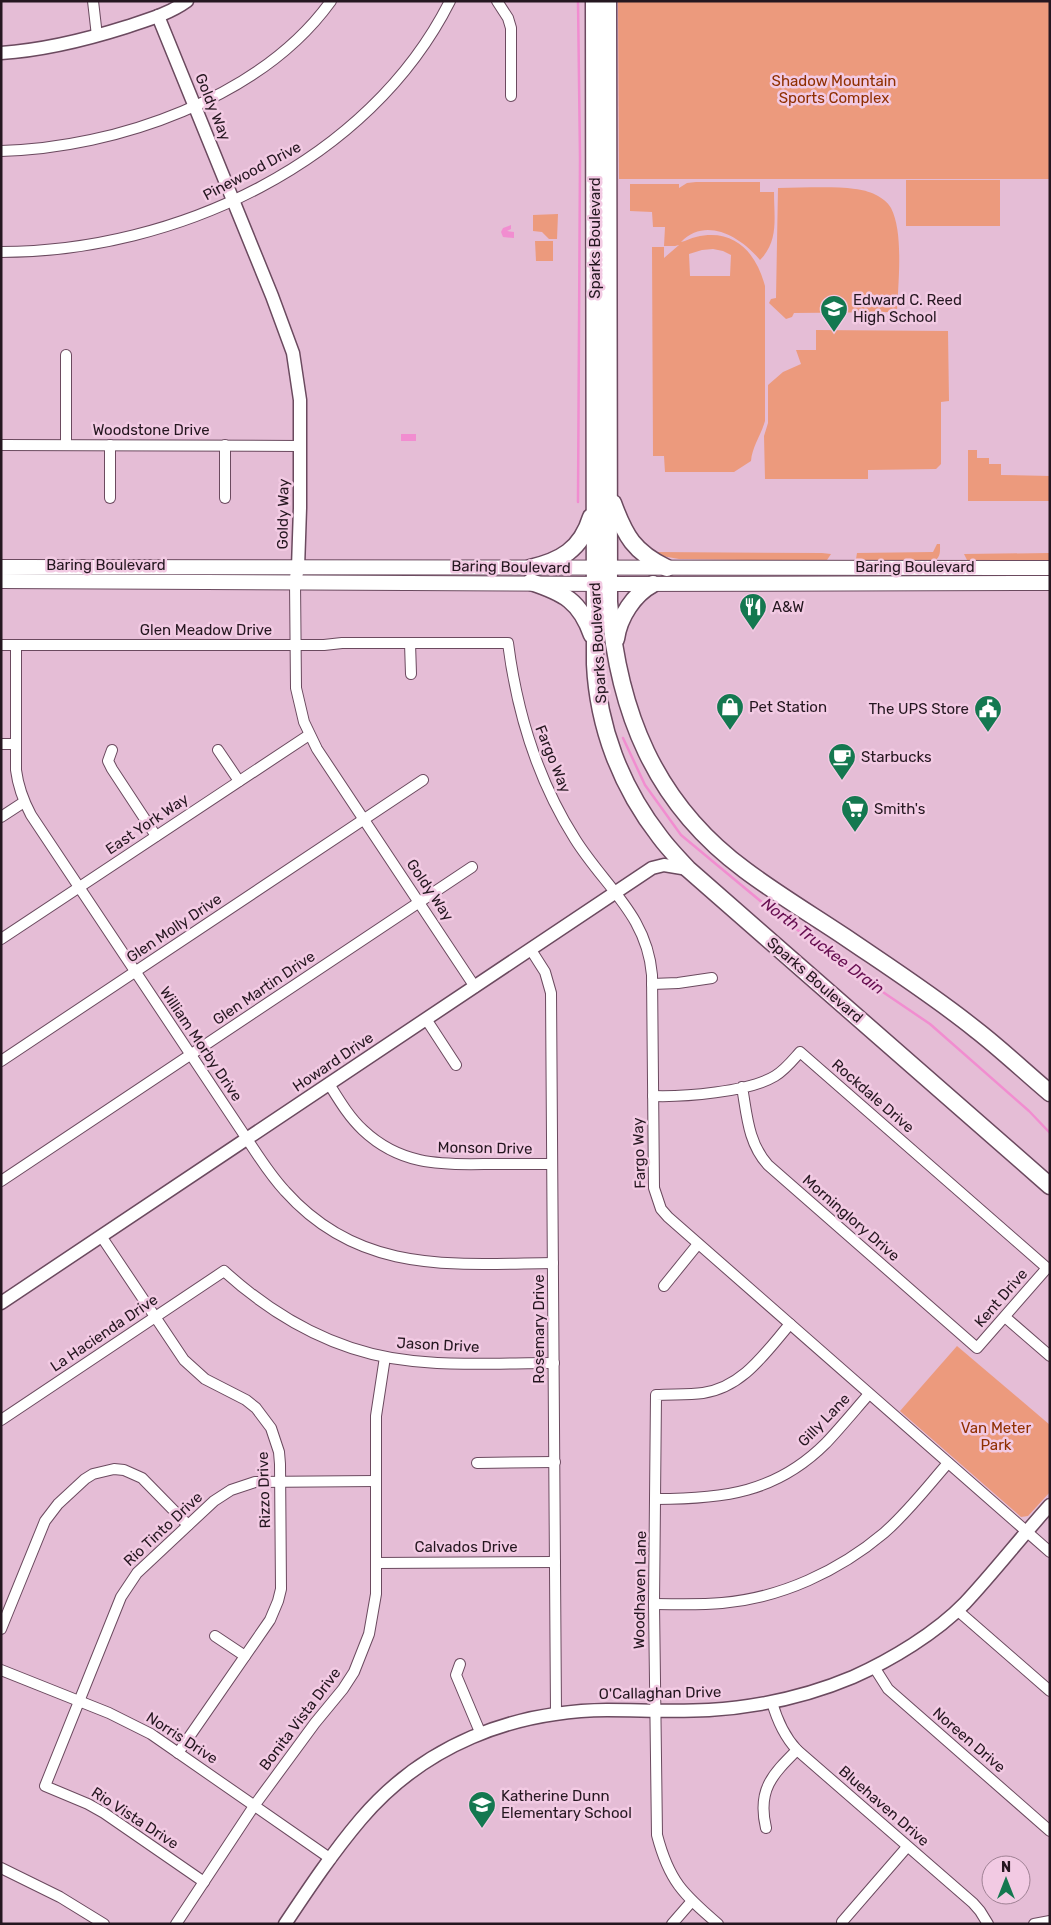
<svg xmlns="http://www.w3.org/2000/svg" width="1051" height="1925" viewBox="0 0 1051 1925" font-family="Rubik,sans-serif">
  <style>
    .green { fill: #ec9a7d; fill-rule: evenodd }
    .water { fill: #f18dd0 }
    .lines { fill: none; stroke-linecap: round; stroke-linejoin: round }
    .stream { stroke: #f18dd0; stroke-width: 2.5 }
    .minor-casing { stroke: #6b4a5f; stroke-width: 12 }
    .tertiary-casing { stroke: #6b4a5f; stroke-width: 15 }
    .secondary-casing { stroke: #6b4a5f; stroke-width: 16 }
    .primary-casing { stroke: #6b4a5f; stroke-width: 19 }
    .minor { stroke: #fff; stroke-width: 10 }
    .tertiary { stroke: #fff; stroke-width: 12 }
    .secondary { stroke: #fff; stroke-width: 14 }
    .primary { stroke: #fff; stroke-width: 16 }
    .labels { text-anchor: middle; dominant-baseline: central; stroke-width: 5; stroke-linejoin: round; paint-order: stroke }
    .park-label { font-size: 15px; fill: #8f2f00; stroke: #f2cae3 }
    .street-label { font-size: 15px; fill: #251720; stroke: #f2cae3 }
    .poi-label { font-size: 15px; fill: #251720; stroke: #f2cae3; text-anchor: start }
    .water-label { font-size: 16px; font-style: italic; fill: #660d50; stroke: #f2cae3 }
  </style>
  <rect width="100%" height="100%" fill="#e5bdd6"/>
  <g class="green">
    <polygon points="618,1 1050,1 1050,179 619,179"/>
    <rect x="906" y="180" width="94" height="46"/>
    <path d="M696,182H760V192H774C774,218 779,241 760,260C741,237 706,216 681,242C686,241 691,238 696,237C734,228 756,252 765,286V421C761,435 752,447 751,461L734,472H665L664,456H653L652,247H664V258L679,245L675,246H664L665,227H653L652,212L630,211V184H679V188L687,183ZM713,249L723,251L731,255L730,276H690L689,254L702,250Z"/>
    <path d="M778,188C802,188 832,186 855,189C868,190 885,197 891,208C904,233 898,284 897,312L794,313L792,317L786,319L769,303L771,299L776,298Z"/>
    <polygon points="558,214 557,239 549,239 542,232 533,231 533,215"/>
    <polygon points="535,241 553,241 553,261 536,261"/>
    <polygon points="816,330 948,331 949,401 941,402 941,464 936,469 868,470 868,479 765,479 764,436 768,423 768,385 783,372 801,364 796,350 816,350"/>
    <polygon points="968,450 977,450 977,458 989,458 989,464 1001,464 1001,475 1050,476 1050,501 968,501"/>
    <path d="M937,544H940C940,551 941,557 934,561L864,560L856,559L857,553L933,552Z"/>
    <polygon points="654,552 822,553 831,554 827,560 823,561 679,559 662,556"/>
    <polygon points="1050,553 1050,561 972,561 967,560 964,554"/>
    <polygon points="957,1346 1050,1425 1050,1492 1028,1516 1021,1517 900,1411"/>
  </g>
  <g class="water">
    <polygon points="511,225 511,229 507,231 514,232 514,238 503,237 501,232 503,228"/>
    <rect x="401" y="434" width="15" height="7"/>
  </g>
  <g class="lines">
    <g class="stream">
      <polyline points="578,502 580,158 578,1"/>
      <polyline points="623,738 645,785 681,835 764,904 843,965 930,1024 1029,1111 1050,1133"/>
    </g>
    <defs>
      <g id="minor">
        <polyline points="93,1 97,36"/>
        <polyline points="497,1 508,18 511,28 511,96"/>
        <path d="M1,151C116,148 261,98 331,1"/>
        <path d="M1,252C176,252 369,162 450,1"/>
        <polyline points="1,445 300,446"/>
        <polyline points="66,445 66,355"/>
        <polyline points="110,498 110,445"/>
        <polyline points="225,498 225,445"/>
        <polyline points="295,582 296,688 304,722 317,749 475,987"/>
        <polyline points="410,643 411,674"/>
        <path d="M1,645H324L342,643H508C517,713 537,779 575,839C605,887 647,915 652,975L654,1188L661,1209L668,1217L1050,1552"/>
        <path d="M16,645V770C18,786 23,800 31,815L247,1139C259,1157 270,1175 285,1191C360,1275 452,1264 553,1263"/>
        <polyline points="1,744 15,744"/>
        <polyline points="112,750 108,761 112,769 156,836"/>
        <polyline points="218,750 239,781"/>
        <polyline points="1,817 24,802"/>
        <polyline points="1,939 309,735"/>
        <polyline points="531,950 545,972 551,993 556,1713"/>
        <polyline points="652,984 678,983 712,978"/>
        <polyline points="426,1019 456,1065"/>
        <polyline points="1,1061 423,780"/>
        <path d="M329,1084C339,1100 349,1117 363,1130C399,1164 438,1165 484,1164C507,1164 529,1164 552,1164"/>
        <path d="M653,1096C683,1097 749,1092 775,1076C785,1070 792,1061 800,1052L1047,1268L977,1348L768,1165C748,1143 747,1115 742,1087"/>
        <polyline points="1,1181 472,867"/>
        <polyline points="101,1236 184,1360 205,1379 246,1400 256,1408 271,1428 279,1452 280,1464 281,1589 278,1601 270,1620 178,1753"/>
        <polyline points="664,1286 698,1244"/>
        <polyline points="1005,1317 1050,1356"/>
        <path d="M1,1420L224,1271C277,1319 341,1354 413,1361C460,1366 507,1363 554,1363"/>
        <polyline points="477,1463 555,1462"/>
        <path d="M656,1499C723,1499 776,1493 826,1443C841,1427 855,1410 869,1394"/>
        <polyline points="376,1563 555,1562"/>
        <path d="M654,1604C677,1604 699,1605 722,1603C781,1598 839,1571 884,1533C908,1512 927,1487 948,1463"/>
        <polyline points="957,1610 1050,1691"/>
        <polyline points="1,1629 45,1521 58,1504 85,1479 93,1474 114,1469 124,1470 142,1478 188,1525"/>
        <polyline points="215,1636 245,1656"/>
        <polyline points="460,1664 456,1675 480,1732"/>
        <polyline points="874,1667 888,1689 1050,1831"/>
        <polyline points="1,1670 109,1713 151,1734 331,1859"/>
        <path d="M772,1702C777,1720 784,1736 797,1750L973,1903L980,1911L988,1924"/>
        <path d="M766,1828C757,1790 772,1775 797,1750"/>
        <polyline points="1,1868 60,1897 104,1924"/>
        <polyline points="204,1882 104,1813 88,1804 45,1786 121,1597 137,1573 214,1501 231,1490 255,1482 376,1481"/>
        <polyline points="842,1922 907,1847"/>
        <polyline points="176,1924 254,1806 315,1723 343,1689 354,1672 369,1634 376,1594 376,1416 385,1357"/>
        <polyline points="672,1924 692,1901"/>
        <path d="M718,1924C683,1894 669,1881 657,1835L654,1604L656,1395C671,1394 688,1395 703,1393C743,1387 765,1353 790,1324"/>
        <polyline points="1034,1924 1050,1921"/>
      </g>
      <g id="tertiary">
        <polyline points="158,16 272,296 293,353 300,400 300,508 298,568 295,582"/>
        <path d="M1,53C45,50 85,40 126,27C147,20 169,14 187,1"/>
        <polyline points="1,1303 652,868 664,865 688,869"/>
        <path d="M285,1924C309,1888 333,1852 361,1819C424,1745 512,1711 607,1710C641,1710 675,1712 709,1710C758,1707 808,1696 853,1677C891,1660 936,1633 965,1603C994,1572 1021,1537 1050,1505"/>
      </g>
      <g id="secondary">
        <polyline points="1,567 1050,568"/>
        <polyline points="1,581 609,584 1050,583"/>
      </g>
      <g id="primary">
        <path d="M594,1L595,664C598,727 621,787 660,837C668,848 678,858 688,869L1050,1186"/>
        <path d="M608,1L609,602C618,711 654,803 745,870C777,894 812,915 845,937C889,967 934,996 975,1029C1001,1049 1025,1072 1050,1093"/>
        <path d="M613,503C625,536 634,552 667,568"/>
        <path d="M530,568C560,561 581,550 591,517"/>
        <path d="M531,582C564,593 580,601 592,635"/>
        <path d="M616,639C619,617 634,594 653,584"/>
      </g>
    </defs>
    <use href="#minor" class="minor-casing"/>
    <use href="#tertiary" class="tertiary-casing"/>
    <use href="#secondary" class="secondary-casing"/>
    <use href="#primary" class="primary-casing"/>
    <use href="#minor" class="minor"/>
    <use href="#tertiary" class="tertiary"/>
    <use href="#secondary" class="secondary"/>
    <use href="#primary" class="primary"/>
  </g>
  <defs>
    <symbol id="school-pin" viewBox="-11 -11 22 30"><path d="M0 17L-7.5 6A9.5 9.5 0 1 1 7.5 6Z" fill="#147850" stroke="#f2cae3"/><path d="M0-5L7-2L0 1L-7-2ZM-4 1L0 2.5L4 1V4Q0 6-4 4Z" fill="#fff"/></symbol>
    <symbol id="restaurant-pin" viewBox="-11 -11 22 30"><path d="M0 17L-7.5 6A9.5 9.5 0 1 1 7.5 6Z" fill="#147850" stroke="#f2cae3"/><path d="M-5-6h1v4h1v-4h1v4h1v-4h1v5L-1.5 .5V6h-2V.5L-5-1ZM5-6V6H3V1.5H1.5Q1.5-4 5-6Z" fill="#fff"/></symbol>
    <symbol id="shop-pin" viewBox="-11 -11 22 30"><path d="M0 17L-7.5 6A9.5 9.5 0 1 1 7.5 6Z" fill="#147850" stroke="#f2cae3"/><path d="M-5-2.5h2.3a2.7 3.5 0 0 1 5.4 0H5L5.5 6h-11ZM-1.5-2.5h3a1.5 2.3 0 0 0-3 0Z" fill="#fff"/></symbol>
    <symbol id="civic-pin" viewBox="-11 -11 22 30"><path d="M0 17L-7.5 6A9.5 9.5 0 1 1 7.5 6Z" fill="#147850" stroke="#f2cae3"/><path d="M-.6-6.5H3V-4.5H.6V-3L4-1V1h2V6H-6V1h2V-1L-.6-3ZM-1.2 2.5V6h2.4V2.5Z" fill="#fff"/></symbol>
    <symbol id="cafe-pin" viewBox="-11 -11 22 30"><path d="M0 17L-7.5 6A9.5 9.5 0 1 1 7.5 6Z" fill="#147850" stroke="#f2cae3"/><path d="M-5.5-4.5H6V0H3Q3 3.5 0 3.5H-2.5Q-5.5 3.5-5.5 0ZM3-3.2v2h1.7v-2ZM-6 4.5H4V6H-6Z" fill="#fff"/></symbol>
    <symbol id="supermarket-pin" viewBox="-11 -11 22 30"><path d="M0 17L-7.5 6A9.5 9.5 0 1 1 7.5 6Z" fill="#147850" stroke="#f2cae3"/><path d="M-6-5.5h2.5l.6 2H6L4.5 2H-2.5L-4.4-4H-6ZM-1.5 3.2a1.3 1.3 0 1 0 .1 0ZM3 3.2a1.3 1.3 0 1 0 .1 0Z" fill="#fff"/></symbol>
  </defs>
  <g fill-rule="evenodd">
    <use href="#school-pin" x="818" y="293" width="32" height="43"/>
    <use href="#restaurant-pin" x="737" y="591" width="32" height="43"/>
    <use href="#shop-pin" x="714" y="691" width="32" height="43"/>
    <use href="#civic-pin" x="972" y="693" width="32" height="43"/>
    <use href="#cafe-pin" x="826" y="741" width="32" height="43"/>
    <use href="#supermarket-pin" x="839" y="793" width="32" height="43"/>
    <use href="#school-pin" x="466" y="1789" width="32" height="43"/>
  </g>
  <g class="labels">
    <g class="park-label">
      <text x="834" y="81">Shadow Mountain<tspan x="834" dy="17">Sports Complex</tspan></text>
      <text x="996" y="1428">Van Meter<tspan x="996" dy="17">Park</tspan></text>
    </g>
    <g class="street-label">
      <text transform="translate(213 107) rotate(68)">Goldy Way</text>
      <text transform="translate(252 171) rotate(-28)">Pinewood Drive</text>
      <text transform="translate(595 238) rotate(-90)">Sparks Boulevard</text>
      <text x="151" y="430">Woodstone Drive</text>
      <text transform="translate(283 514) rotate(-89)">Goldy Way</text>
      <text x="106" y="565">Baring Boulevard</text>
      <text transform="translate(511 567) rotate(1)">Baring Boulevard</text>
      <text x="915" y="567">Baring Boulevard</text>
      <text x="206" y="630">Glen Meadow Drive</text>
      <text transform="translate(598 643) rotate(-93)">Sparks Boulevard</text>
      <text transform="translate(553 759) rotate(68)">Fargo Way</text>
      <text transform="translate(147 824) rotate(-34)">East York Way</text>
      <text transform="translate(430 890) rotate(56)">Goldy Way</text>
      <text transform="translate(174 928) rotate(-34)">Glen Molly Drive</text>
      <text transform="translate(815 980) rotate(41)">Sparks Boulevard</text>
      <text transform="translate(264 988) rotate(-34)">Glen Martin Drive</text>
      <text transform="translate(201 1044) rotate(56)">William Morby Drive</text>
      <text transform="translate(333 1062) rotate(-34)">Howard Drive</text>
      <text transform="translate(873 1096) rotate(41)">Rockdale Drive</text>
      <text transform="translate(485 1148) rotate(1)">Monson Drive</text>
      <text transform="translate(639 1153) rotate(-92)">Fargo Way</text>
      <text transform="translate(851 1218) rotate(41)">Morninglory Drive</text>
      <text transform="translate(1001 1298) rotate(-49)">Kent Drive</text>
      <text transform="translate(539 1329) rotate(-90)">Rosemary Drive</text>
      <text transform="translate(104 1333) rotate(-34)">La Hacienda Drive</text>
      <text transform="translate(438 1345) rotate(3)">Jason Drive</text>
      <text transform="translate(824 1420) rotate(-46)">Gilly Lane</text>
      <text transform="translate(264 1490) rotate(-92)">Rizzo Drive</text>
      <text transform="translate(163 1529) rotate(-43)">Rio Tinto Drive</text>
      <text x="466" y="1547">Calvados Drive</text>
      <text transform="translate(640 1590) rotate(-89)">Woodhaven Lane</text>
      <text transform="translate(660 1693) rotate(-1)">O'Callaghan Drive</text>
      <text transform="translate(300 1719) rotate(-53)">Bonita Vista Drive</text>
      <text transform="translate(182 1738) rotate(33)">Norris Drive</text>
      <text transform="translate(969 1740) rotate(41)">Noreen Drive</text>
      <text transform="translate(884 1806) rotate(41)">Bluehaven Drive</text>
      <text transform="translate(135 1818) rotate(33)">Rio Vista Drive</text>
    </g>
    <g class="poi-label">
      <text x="853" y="300">Edward C. Reed<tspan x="853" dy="17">High School</tspan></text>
      <text x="772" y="607">A&amp;W</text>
      <text x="749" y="707">Pet Station</text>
      <text x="969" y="709" text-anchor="end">The UPS Store</text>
      <text x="861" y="757">Starbucks</text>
      <text x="874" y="809">Smith's</text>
      <text x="501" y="1796">Katherine Dunn<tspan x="501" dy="17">Elementary School</tspan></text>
    </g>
    <g class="water-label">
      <text transform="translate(823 946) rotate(37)">North Truckee Drain</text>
    </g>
  </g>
  <rect width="1051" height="1925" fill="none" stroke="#251720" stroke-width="5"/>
  <g transform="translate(1006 1880)"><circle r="24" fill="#f2cae3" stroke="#a08295"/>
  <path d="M0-4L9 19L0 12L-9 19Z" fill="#147850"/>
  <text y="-8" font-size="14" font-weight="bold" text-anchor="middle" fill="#251720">N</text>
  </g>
</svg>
